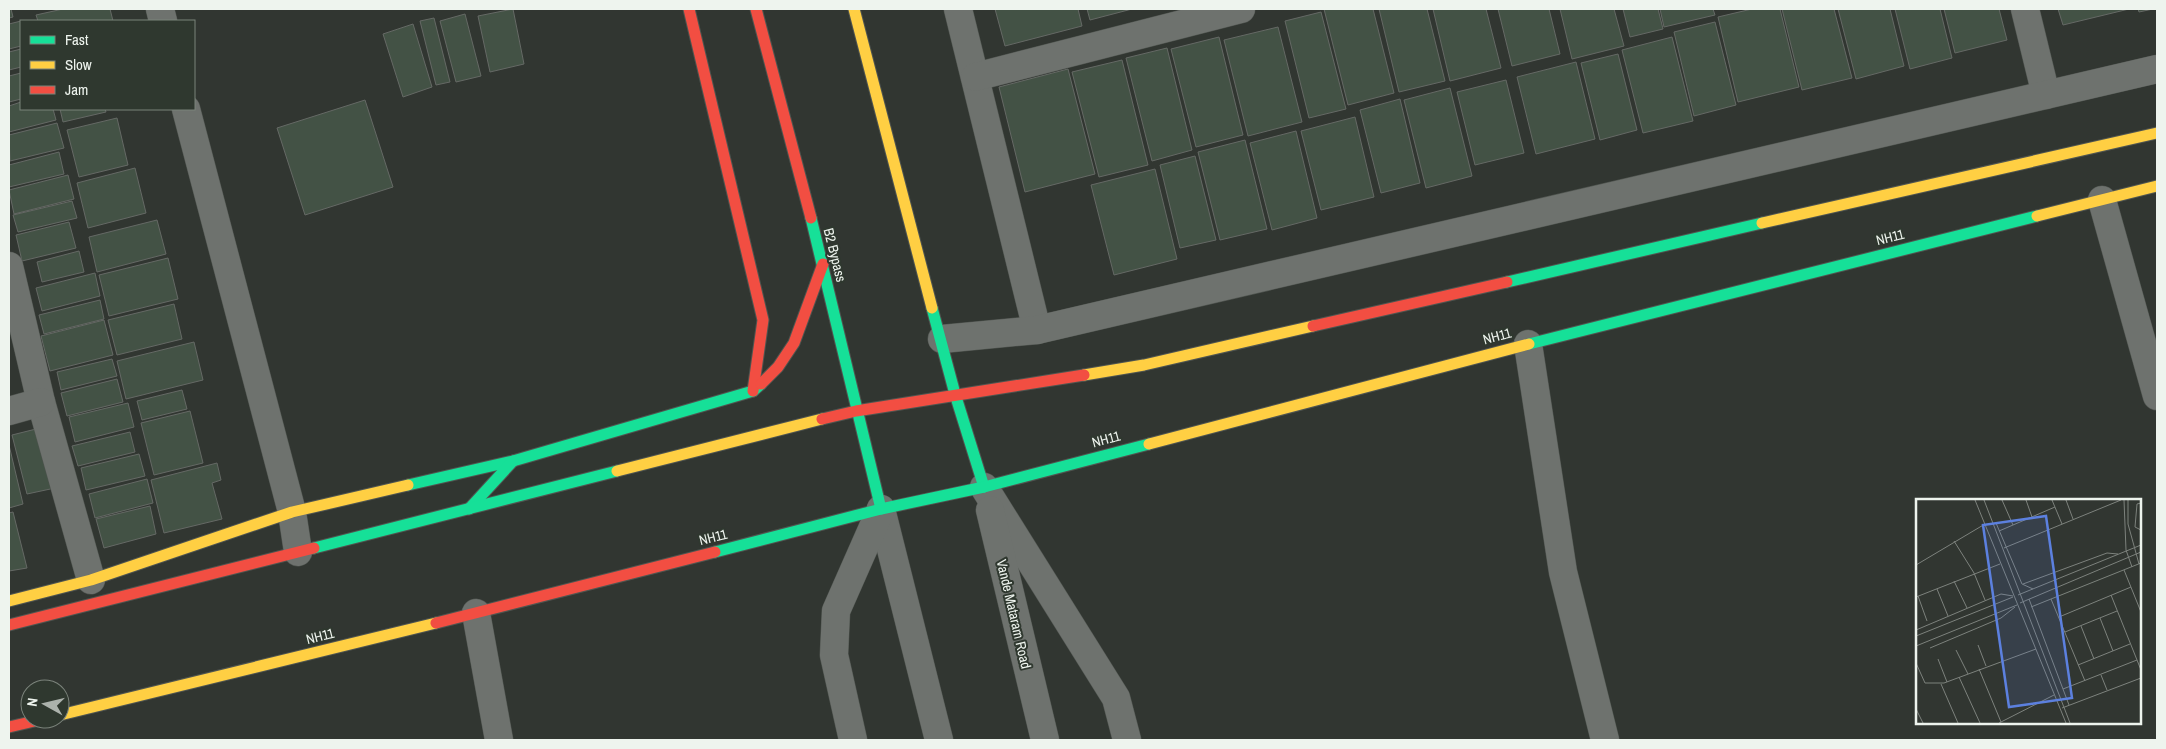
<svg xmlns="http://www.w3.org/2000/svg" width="2166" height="749" viewBox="0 0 2166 749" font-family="'Archivo Narrow',sans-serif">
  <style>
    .building { fill: #435245; stroke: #656965 }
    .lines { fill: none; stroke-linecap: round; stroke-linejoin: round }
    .street-casing { stroke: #505550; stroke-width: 29 }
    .fast-casing { stroke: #505550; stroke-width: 13 }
    .slow-casing { stroke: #505550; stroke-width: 13 }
    .jam-casing { stroke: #505550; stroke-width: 13 }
    .street { stroke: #6e726e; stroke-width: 28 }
    .fast { stroke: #16e098; stroke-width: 11 }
    .slow { stroke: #ffcf43; stroke-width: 11 }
    .jam { stroke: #f24e42; stroke-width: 11 }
    .labels { text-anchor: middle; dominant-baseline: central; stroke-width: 4; stroke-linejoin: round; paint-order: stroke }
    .street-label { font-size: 14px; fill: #eef4ee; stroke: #2f382f }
    .inset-road { fill: none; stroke: #7d827d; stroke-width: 1 }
    .view { fill: #5c80df; fill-opacity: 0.15; stroke: #5c80df; stroke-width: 2.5 }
    .inset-edge { fill: none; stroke: #eef4ee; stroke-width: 2.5 }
  </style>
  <rect width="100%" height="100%" fill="#313631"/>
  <g class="building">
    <polygon points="9,9 11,9 13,17 9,18"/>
    <polygon points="63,9 110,9 113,21 38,21 36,15"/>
    <polygon points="513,9 524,64 490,72 478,16"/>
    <polygon points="995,9 1078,9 1082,26 1005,46"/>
    <polygon points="1087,9 1132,9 1090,20"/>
    <polygon points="1324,9 1373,9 1394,93 1348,105"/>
    <polygon points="1379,9 1427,9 1445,81 1399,92"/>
    <polygon points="1433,9 1486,9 1501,68 1450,81"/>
    <polygon points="1498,9 1549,9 1560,54 1512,66"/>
    <polygon points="1560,9 1614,9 1624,46 1572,59"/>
    <polygon points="1623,9 1658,9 1663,29 1630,37"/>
    <polygon points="1660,9 1713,9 1715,15 1664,27"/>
    <polygon points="1752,9 1780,9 1799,87 1738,102 1718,17"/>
    <polygon points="1782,9 1834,9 1852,78 1802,90"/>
    <polygon points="1838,9 1890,9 1904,66 1856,79"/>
    <polygon points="1895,9 1940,9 1952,58 1910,69"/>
    <polygon points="1944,9 1999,9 2007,40 1955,53"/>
    <polygon points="2058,9 2129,9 2063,25"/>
    <polygon points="2138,9 2153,9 2139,12"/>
    <polygon points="1321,12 1346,109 1309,118 1285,21"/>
    <polygon points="465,14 481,76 456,82 440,21"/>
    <polygon points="434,18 450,82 436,85 420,21"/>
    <polygon points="21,21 21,46 9,49 9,24"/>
    <polygon points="1715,22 1736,105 1694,116 1674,32"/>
    <polygon points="413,24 432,87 403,97 383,34"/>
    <polygon points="1278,27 1302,122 1248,136 1224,40"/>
    <polygon points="1219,37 1243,135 1196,147 1171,49"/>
    <polygon points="1672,37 1693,121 1643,133 1622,50"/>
    <polygon points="1167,48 1192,150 1152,161 1126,58"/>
    <polygon points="21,49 21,67 9,70 9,52"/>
    <polygon points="1618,54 1637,130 1600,140 1581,63"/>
    <polygon points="1122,60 1148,165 1099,177 1072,72"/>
    <polygon points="1576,62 1595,139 1536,154 1517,77"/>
    <polygon points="1068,69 1095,174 1025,192 999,87"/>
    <polygon points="21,73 21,99 9,102 9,76"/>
    <polygon points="1506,80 1524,153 1475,165 1457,92"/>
    <polygon points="1450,88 1472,176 1426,188 1404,100"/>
    <polygon points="1400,99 1420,183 1381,193 1360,110"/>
    <polygon points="365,100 393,187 305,215 277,128"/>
    <polygon points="21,102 21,109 53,109 56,120 9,132 9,106"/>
    <polygon points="60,109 105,109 106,112 63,122"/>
    <polygon points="1355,117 1374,197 1321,210 1301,131"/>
    <polygon points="117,118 128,165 79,177 67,130"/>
    <polygon points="57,123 64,148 10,161 9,135"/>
    <polygon points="1296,131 1317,218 1272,230 1250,143"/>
    <polygon points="1245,140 1267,229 1220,240 1198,152"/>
    <polygon points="59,152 64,174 9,187 9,165"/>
    <polygon points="1195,156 1216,240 1180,248 1160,165"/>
    <polygon points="135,168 146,213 88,228 77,183"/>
    <polygon points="1155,169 1177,259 1114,275 1091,185"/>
    <polygon points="68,175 74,199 14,214 9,190"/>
    <polygon points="72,201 77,218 18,232 13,215"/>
    <polygon points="157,220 166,254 97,272 89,237"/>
    <polygon points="69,222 76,248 22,261 16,235"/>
    <polygon points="79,251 84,272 42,282 37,262"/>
    <polygon points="168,258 178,299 109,316 99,275"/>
    <polygon points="95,273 100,296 42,311 36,288"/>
    <polygon points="100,300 104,319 44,334 39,315"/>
    <polygon points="174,304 182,339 117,355 108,320"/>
    <polygon points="104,320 113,355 50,371 41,336"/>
    <polygon points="194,342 203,380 126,399 117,361"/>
    <polygon points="112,359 117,376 61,390 57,372"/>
    <polygon points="117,379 123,402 67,416 61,393"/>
    <polygon points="182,390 187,409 142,420 137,401"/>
    <polygon points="128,403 134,427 75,442 69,417"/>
    <polygon points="190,411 203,463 154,475 141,423"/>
    <polygon points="40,428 55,488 27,494 12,435"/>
    <polygon points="130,432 135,452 78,466 72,446"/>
    <polygon points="9,445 23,504 9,508"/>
    <polygon points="139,454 145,476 86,490 81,468"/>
    <polygon points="217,463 221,480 212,483 222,519 164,533 151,480"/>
    <polygon points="147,479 153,503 95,518 89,494"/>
    <polygon points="150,506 156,534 104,548 96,519"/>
    <polygon points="13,512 27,568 9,571 9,513"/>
  </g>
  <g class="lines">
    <defs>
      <g id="street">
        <polyline points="160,9 163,21"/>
        <polyline points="958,9 1037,330"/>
        <polyline points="2025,9 2046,95"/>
        <polyline points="975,77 1241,9"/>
        <polyline points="186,109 292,512 298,552"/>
        <polyline points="2102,200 2157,396"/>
        <polyline points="9,266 41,402 91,580"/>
        <polyline points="942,339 1037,330 2157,69"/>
        <polyline points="1528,344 1563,572 1605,740"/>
        <polyline points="9,411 41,402"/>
        <polyline points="984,487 1116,698 1127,740"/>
        <polyline points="881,509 939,740"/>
        <polyline points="990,510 1045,740"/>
        <polyline points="476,613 499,740"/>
        <polyline points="853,740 834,655 836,611 881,509"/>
      </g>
      <g id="fast">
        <polyline points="811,218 881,509"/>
        <polyline points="1507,282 1762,223"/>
        <polyline points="932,308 955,394 984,487"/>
        <polyline points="1529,344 2037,216"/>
        <polyline points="408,485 513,461 753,391 761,384"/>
        <polyline points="469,509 513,461"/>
        <polyline points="314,548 617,471"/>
        <polyline points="715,552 881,509 984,487 1149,444"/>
      </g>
      <g id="slow">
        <polyline points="854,9 932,308"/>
        <polyline points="2037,216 2157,186"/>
        <polyline points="1762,223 2157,133"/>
        <polyline points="1084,375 1144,365 1313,326"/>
        <polyline points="1149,444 1529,344"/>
        <polyline points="617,471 822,419"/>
        <polyline points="9,601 91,580 292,512 408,485"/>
        <polyline points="60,715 436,623"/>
      </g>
      <g id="jam">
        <polyline points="689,9 763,320 753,391"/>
        <polyline points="756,9 811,218"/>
        <polyline points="1313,326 1507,282"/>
        <polyline points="761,384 778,367 794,343 823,264"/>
        <polyline points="822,419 856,411 1084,375"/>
        <polyline points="436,623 715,552"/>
        <polyline points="9,625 314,548"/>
        <polyline points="9,727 43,719"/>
      </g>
    </defs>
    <use href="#street" class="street-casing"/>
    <use href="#fast" class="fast-casing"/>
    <use href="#slow" class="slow-casing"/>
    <use href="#jam" class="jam-casing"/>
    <use href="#street" class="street"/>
    <use href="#fast" class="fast"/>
    <use href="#slow" class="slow"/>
    <use href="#jam" class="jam"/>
  </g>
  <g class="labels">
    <g class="street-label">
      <text transform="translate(1890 237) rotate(-14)">NH11</text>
      <text transform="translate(835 255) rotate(76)">B2 Bypass</text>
      <text transform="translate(1497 336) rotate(-15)">NH11</text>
      <text transform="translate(1106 439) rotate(-15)">NH11</text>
      <text transform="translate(713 537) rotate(-14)">NH11</text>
      <text transform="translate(1014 614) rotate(77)">Vande Mataram Road</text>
      <text transform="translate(320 636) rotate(-14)">NH11</text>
    </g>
  </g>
  <g transform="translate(1916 499)">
    <rect width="225" height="225" fill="#313631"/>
    <path class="inset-road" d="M59,1L150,224M68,1L154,224M86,1L97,26M110,1L116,18M136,1L146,25M150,1L157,20M208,1L210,51L216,68M212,1V25L223,65M225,4L221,5L219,28L225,31M80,24L106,85L117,90M83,32L139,8M38,42L58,74L69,101M88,49L205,1M0,66L69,25M208,71L225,113M38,82L51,109M107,85L191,54L202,55M21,90L32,117M102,96L225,46M195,96L225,171M2,97L11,122M0,98L84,65M113,100L153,206M135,100L169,182M104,104L225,53M115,108L225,64M143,118L215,88M184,119L197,152M165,127L178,160M0,131L85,95L97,97M149,133L201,112M0,137L97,98M62,146L70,167M0,147L101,106M14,149L85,119L99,108M40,151L52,175M22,160L31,183M0,164L9,184H28L120,150M162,166L214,145M63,170L85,223M185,176L191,191M43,178L64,224M25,185L42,224M147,190L221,161M146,209L225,179M0,210L7,224M83,224L138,196"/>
    <path class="view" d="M130,17L156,199L93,208L67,26Z"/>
    <rect width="225" height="225" class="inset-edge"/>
  </g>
  <rect width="2166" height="749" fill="none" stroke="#eef4ee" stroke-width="20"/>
  <rect x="20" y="20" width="175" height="90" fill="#2f382f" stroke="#7b837b"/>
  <rect x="30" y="36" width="25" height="8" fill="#16e098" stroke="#7b837b"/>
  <text x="65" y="45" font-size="15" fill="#eef4ee">Fast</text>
  <rect x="30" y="61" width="25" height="8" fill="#ffcf43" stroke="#7b837b"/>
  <text x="65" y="70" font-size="15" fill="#eef4ee">Slow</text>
  <rect x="30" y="86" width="25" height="8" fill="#f24e42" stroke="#7b837b"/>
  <text x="65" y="95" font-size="15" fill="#eef4ee">Jam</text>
  <g transform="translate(45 704) rotate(278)"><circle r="24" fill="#2f382f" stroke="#7b837b"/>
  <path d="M0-4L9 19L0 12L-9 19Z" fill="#acb2ac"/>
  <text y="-8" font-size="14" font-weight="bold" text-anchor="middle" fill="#eef4ee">N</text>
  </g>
</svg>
